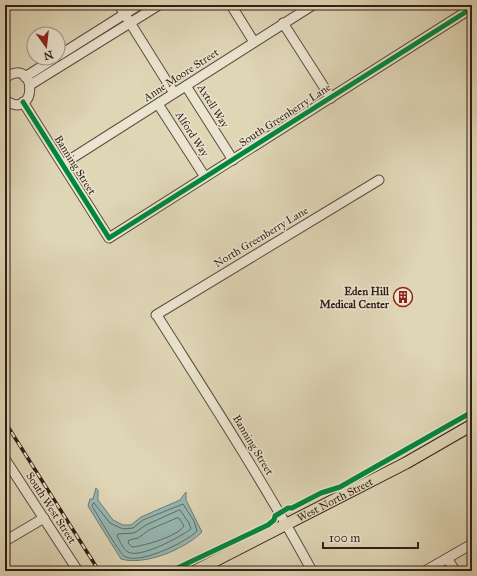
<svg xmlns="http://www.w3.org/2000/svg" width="477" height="576" viewBox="0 0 477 576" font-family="'IM FELL Great Primer',serif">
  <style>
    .water { fill: #95b8b4; stroke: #6e7a74 }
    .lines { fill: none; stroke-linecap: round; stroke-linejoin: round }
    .shore { stroke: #646b64; stroke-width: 1 }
    .minor-casing { stroke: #5e4c3d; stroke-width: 11 }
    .major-casing { stroke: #331e15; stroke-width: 13 }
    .minor { stroke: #eae4d0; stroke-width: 9 }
    .major { stroke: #dfd6b6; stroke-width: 11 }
    .rail-casing { stroke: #331e15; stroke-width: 3.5 }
    .rail { stroke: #eae4d0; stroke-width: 2; stroke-dasharray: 6; stroke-linecap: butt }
    .cycleway-casing { stroke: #eae4d0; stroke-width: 8 }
    .cycleway { stroke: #00873e; stroke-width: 5 }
    .labels { text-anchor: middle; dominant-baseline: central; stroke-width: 3; stroke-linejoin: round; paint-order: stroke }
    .street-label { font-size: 11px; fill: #331e15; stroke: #eae4d0 }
    .poi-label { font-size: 11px; font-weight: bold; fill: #331e15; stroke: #eae4d0; text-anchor: end }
  </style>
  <rect width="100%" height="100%" fill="#dfd6b6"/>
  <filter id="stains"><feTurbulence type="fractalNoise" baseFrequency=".005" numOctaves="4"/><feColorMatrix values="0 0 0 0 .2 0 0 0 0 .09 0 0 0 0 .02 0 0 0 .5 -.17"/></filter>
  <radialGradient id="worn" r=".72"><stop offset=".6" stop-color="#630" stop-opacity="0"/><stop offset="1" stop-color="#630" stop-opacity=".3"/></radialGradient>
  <path class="water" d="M96,488L98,490V500L113,520L123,525H131L141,517L180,500L186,492V500L202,532C185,549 145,566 121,559L88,506L90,499H93Z"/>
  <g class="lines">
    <g class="shore">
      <path d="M94,503L110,523L123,529L133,528L143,520L183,504L194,521L197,531C187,542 137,566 124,556C118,551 97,514 92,506Z"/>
      <path d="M180,510L189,523L191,529C180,537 140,559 128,552C123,549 120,541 117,536L118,534L134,533L146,525Z"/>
      <path d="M177,518H179L184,526C178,536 144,546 132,547L128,543L129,540L138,538L149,530Z"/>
    </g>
    <defs>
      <g id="minor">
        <polyline points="119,5 174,93"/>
        <polyline points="231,5 254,42"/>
        <polyline points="283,23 331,98"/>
        <polyline points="58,56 139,5"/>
        <polyline points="25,77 55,58"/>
        <path d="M5,78C38,54 38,123 5,100"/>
        <polyline points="30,85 159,5"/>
        <polyline points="186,86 233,160"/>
        <polyline points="23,102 109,238 472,8"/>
        <polyline points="158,104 205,177"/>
        <polyline points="63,164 313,5"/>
        <polyline points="156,315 379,180"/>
        <path d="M158,317C211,401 265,484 312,571"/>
        <polyline points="5,459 78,571"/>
        <polyline points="5,541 44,518"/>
        <polyline points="448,559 455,571"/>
        <polyline points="425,571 472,544"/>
      </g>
      <g id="major">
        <path id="s1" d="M195,571L406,463L472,425"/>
      </g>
    </defs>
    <use href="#minor" class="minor-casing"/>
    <use href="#major" class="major-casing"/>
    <use href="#minor" class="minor"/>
    <use href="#major" class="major"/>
    <defs>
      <polyline id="rail" points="5,422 99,571"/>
    </defs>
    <use href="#rail" class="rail-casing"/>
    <use href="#rail" class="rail"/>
    <defs>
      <g id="cycleway">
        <polyline points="23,102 109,238 472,8"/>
        <polyline points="171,571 268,525 274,520 275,516 288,508 292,508 321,493 340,487 472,412"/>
      </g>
    </defs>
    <use href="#cycleway" class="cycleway-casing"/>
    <use href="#cycleway" class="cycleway"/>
  </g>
  <defs>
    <symbol id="building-ring" viewBox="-11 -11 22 22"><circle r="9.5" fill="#eae4d0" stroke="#8f2418" stroke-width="1.5"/><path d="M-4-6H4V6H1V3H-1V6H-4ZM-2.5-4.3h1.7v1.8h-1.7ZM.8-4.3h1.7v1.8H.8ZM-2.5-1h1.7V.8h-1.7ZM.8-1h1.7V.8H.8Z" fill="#8f2418"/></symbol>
  </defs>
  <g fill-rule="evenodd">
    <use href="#building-ring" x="392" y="286" width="22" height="22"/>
  </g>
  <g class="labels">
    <g class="street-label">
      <text transform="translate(181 75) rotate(-33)">Anne Moore Street</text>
      <text transform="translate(213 106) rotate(58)">Axtell Way</text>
      <text transform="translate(285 115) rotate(-33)">South Greenberry Lane</text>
      <text transform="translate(192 134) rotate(57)">Alford Way</text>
      <text transform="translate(75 165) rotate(58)">Banning Street</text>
      <text transform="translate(261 237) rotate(-31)">North Greenberry Lane</text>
      <text transform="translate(253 445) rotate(59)">Banning Street</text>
      <text stroke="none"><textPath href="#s1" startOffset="157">West North Street</textPath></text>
      <text transform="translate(51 508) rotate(57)">South West Street</text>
    </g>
    <g class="poi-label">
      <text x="389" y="291">Eden Hill<tspan x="389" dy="13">Medical Center</tspan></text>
    </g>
  </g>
  <rect width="477" height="576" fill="none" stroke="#dfd6b6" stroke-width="20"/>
  <rect x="6" y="6" width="465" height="564" fill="none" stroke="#331e15" stroke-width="2"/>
  <rect x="10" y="10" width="457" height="556" fill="none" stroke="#331e15"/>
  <g transform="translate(46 46) rotate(165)"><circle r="19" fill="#eae4d0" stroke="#a19585"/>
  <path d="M0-3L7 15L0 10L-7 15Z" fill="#8f2418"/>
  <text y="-6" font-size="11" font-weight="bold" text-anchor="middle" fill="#331e15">N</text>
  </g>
  <path d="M323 542v6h95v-6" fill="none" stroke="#331e15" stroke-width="2"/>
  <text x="329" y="542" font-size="12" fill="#331e15" stroke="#eae4d0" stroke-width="3" paint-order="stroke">100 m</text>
  <rect width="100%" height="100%" filter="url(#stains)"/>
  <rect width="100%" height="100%" fill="url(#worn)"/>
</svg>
